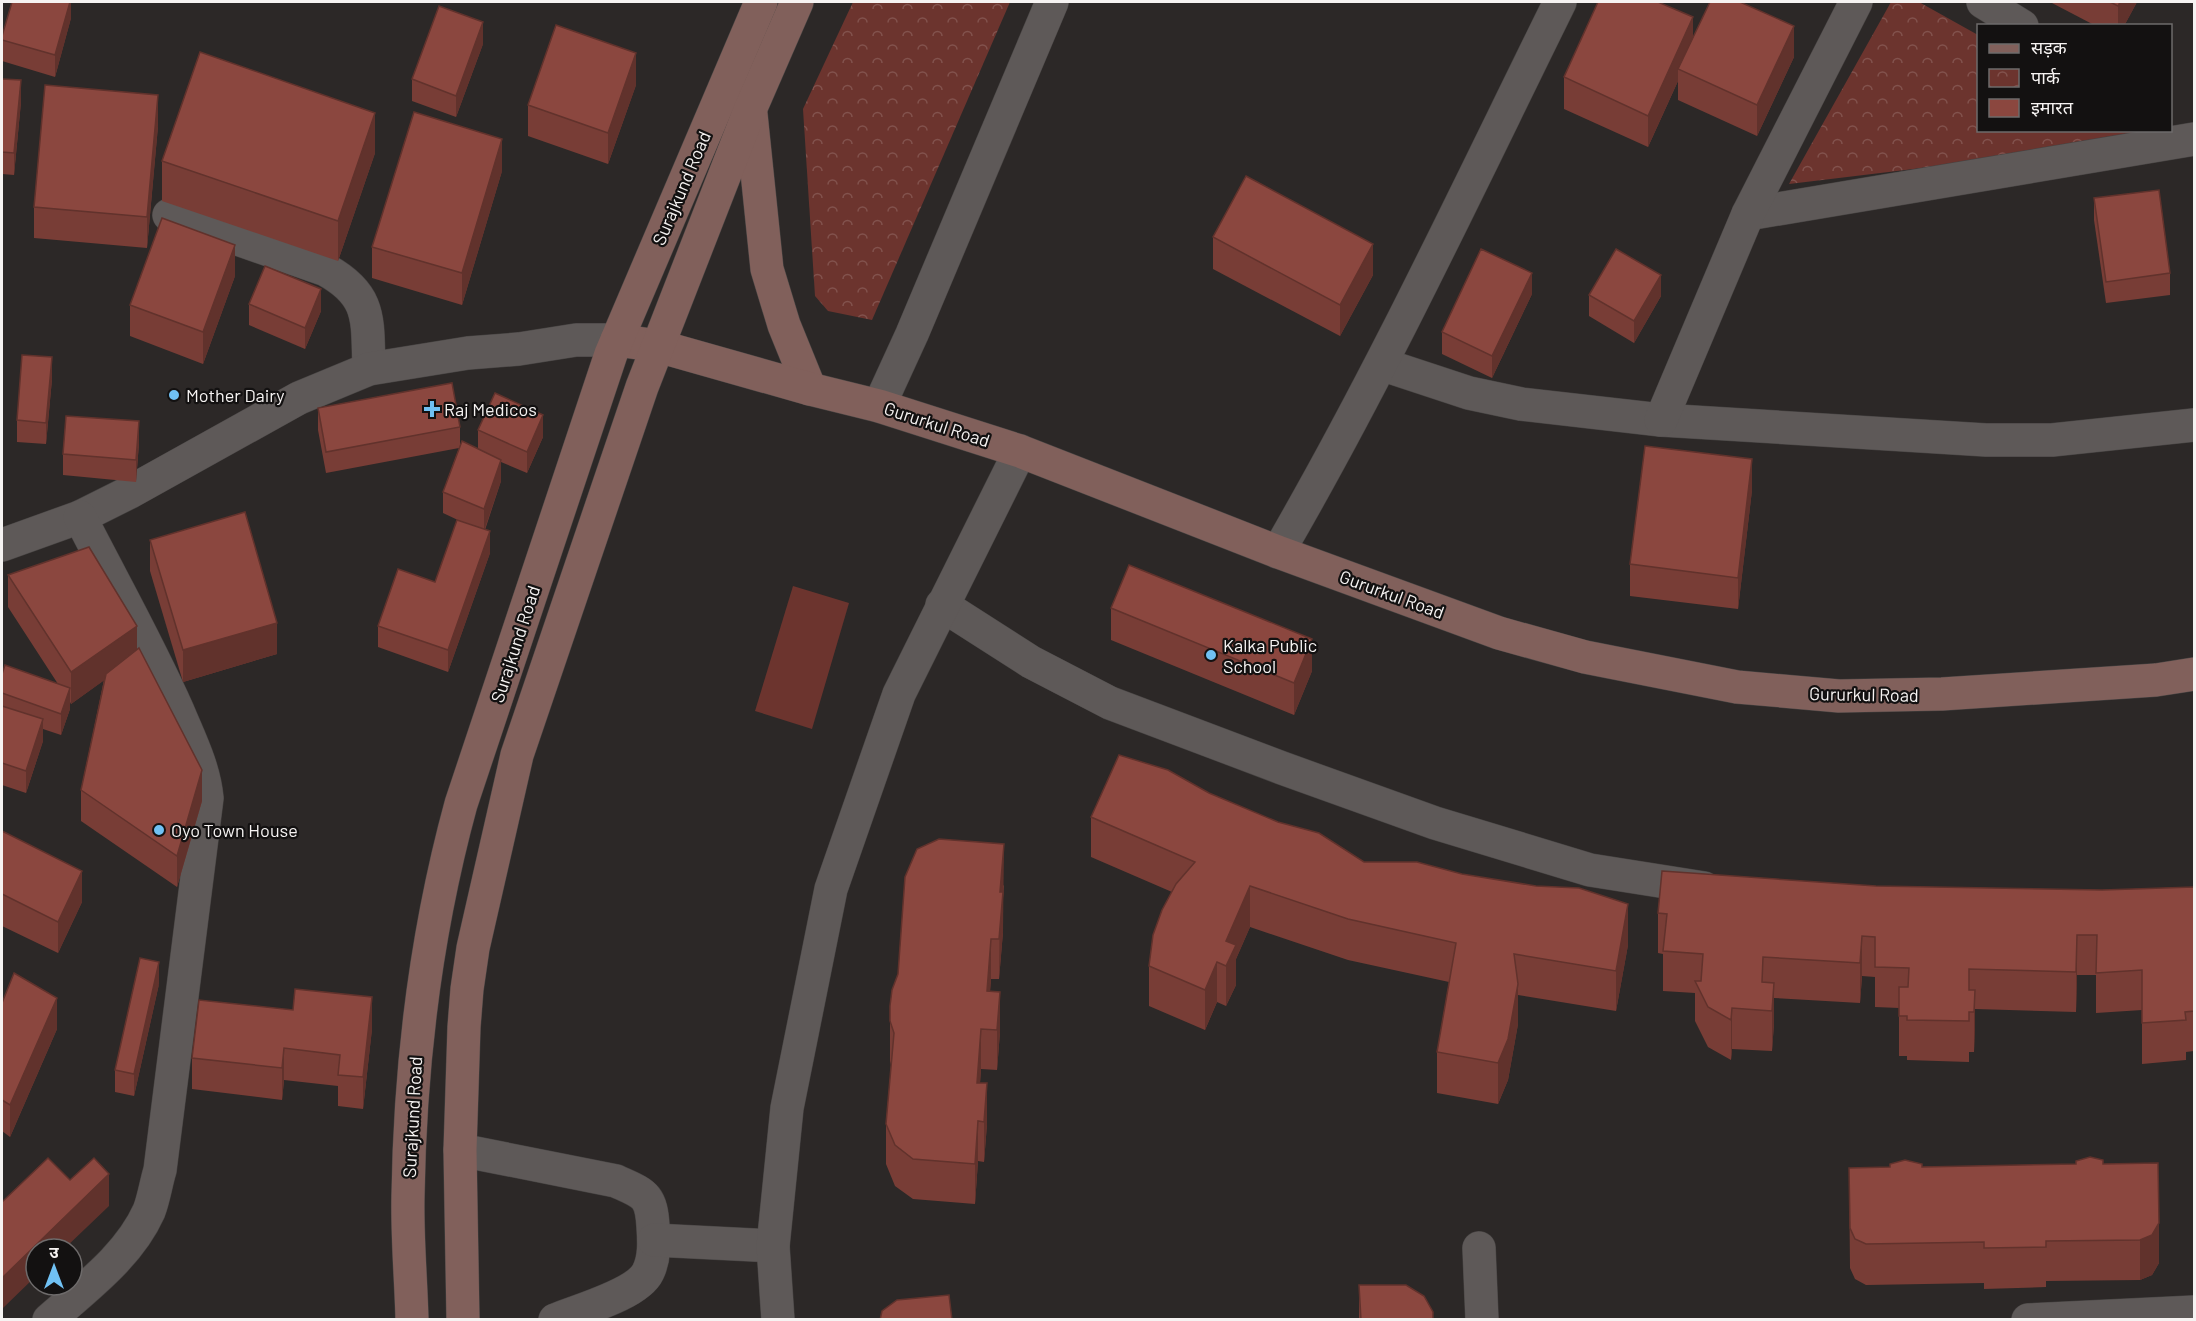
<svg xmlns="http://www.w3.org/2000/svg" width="2196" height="1321" viewBox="0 0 2196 1321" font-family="Barlow,'Noto Sans Devanagari',sans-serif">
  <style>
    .park { fill: url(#park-crowns) }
    .pitch { fill: #6c342e }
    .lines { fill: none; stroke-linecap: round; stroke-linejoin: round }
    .street-casing { stroke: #464342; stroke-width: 34 }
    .secondary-casing { stroke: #464342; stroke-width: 34 }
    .street { stroke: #5e5958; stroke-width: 33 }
    .secondary { stroke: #81605b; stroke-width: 33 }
    .wall { fill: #783d36 }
    .shaded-wall { fill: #61322c }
    .building { fill: #8b473f; stroke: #61322c; stroke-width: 1.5 }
    .poi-dot { fill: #70c1f4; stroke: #131111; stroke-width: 2 }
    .labels { text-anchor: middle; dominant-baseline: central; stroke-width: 4.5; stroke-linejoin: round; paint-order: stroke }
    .street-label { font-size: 18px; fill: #f6f3f2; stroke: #131111 }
    .poi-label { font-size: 18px; fill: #f6f3f2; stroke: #131111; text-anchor: start }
  </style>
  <defs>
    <pattern id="park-crowns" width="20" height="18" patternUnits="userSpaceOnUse" patternTransform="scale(1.5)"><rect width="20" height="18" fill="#6c342e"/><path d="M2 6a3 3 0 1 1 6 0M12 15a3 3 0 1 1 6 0" fill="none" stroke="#82524d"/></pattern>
  </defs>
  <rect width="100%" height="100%" fill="#2c2827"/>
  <g class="park">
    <polygon points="853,2 1010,2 872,320 828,311 815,296 803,109"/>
    <polygon points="1891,2 1919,2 1978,35 1978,130 2147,130 2162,139 1789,184"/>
  </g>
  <polygon class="pitch" points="793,586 849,603 812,729 755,711"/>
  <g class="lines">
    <defs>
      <g id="street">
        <polyline points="1983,2 2022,26"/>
        <polyline points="1748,214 2194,139"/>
        <path d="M169,215L326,270C373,296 367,321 369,369"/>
        <polyline points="1381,364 1469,393 1521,404 1661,420 1986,440 2052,440 2194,425"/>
        <polyline points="879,406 912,334 1052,2"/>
        <polyline points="1661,420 1748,214 1856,2"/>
        <polyline points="2,545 80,517 130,492 299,398 369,369 468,353 519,349 576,340 617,340"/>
        <path d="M1278,552C1382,373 1469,186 1560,2"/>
        <polyline points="942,605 1031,662 1110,703 1282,768 1435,823 1590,870 1704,888"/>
        <path d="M460,1150L616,1181C644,1194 651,1194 653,1226C654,1241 655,1258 648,1272C637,1295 578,1310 555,1320"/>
        <polyline points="654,1240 773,1246"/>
        <polyline points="1479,1248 1482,1320"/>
        <path d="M49,1320C85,1288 129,1256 149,1211C154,1198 156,1183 160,1170L207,798C204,767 190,740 178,711C149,645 113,582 80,517"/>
        <polyline points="778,1320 773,1246 787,1108 831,889 899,694 1020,451"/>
        <polyline points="2028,1320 2194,1312"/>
      </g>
      <g id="secondary">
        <polyline points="751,114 767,269 784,325 810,389"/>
        <polyline points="617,340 658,346 810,389 879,406 1020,451 1278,552 1499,633 1585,657 1737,687 1839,696 1942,694 2156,680 2194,674"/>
        <path d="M412,1320C411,1279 407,1237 408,1196C410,1064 426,932 461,804L611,354L761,2"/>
        <polyline points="463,1320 460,1150 464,1027 467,989 473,948 517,755 642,387 750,110 797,2"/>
      </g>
    </defs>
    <use href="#street" class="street-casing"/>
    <use href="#secondary" class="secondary-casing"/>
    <use href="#street" class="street"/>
    <use href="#secondary" class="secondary"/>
  </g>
  <g class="wall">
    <polygon points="71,2 71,18 55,77 2,61 2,40"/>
    <polygon points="2052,2 2137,2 2124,26 2096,26 2052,3"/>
    <polygon points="1693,37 1794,57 1757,136 1678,100 1678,81 1648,147 1564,109 1564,77"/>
    <polygon points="483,44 456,117 412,101 412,79"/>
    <polygon points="2,79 21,102 14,175 2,174"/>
    <polygon points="636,85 608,164 528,136 528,105"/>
    <polygon points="158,126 147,248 34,238 34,207"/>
    <polygon points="375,153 338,261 162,201 162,161"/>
    <polygon points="502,171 462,305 372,278 372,247"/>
    <polygon points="2094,198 2170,273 2170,295 2106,303 2094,220"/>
    <polygon points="1213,237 1373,275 1340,336 1213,269"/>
    <polygon points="235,276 203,364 130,336 130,305"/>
    <polygon points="1532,294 1492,378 1442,354 1442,332"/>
    <polygon points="1589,295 1661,296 1634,343 1589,316"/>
    <polygon points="249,304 321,311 305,349 249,325"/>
    <polygon points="52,379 46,444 17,442 17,420"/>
    <polygon points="318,408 460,427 460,444 478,449 478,430 543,437 527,473 501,462 501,481 485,530 490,553 448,672 378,647 378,626 435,582 460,521 443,513 443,492 459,448 326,473 318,430"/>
    <polygon points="139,443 136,482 63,475 63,454"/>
    <polygon points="1752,490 1738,609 1630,596 1630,564"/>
    <polygon points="150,540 277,654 183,682 150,571"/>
    <polygon points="8,575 137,650 202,801 177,887 81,821 81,790 104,680 71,704 70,702 70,709 61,735 43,729 43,741 26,793 2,785 2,693 58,684 8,607"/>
    <polygon points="1111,608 1312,671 1294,715 1111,640"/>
    <polygon points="1209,793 1364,862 1628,945 1616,1011 1518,995 1518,1024 1508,1080 1498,1104 1437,1093 1437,1052 1449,982 1348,960 1250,927 1236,959 1236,985 1226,1006 1217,1002 1205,1030 1149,1006 1149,966 1172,892 1091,857 1091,817"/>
    <polygon points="2,831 82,902 58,953 2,926"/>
    <polygon points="1004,885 1003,898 1003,932 999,979 991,979 990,991 1000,1032 997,1070 981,1069 980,1083 987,1124 984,1162 978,1161 975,1204 913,1199 895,1186 886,1164 886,1124 891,1065 890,1061 890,1006 898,974"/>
    <polygon points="1876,886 2102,890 2194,887 2194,1051 2186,1052 2186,1060 2142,1064 2142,1010 2096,1013 2096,975 2077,975 2076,1012 1975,1009 1974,1052 1969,1052 1969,1062 1907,1060 1907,1056 1899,1056 1899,1008 1875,1007 1875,977 1862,976 1860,1003 1774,998 1774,1023 1772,1051 1732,1049 1731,1060 1708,1047 1695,1021 1695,993 1663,991 1663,954 1658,953 1658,913"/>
    <polygon points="159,984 134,1096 115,1092 115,1070"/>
    <polygon points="2,1003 57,1029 10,1137 2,1131"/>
    <polygon points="372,1029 363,1109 338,1106 338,1086 284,1080 282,1100 192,1089 192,1058"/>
    <polygon points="2103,1164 2159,1263 2152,1275 2140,1280 2046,1281 2046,1287 1984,1289 1984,1283 1866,1285 1855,1279 1850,1268 1849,1168"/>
    <polygon points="1359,1285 1433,1320 1359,1320"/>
  </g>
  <g class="shaded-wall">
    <polygon points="70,2 71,2 71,18 55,77 55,55"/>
    <polygon points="2120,2 2137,2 2124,26 2118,26 2118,6"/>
    <polygon points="1693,17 1693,49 1678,69 1678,81 1648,147 1648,116"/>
    <polygon points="483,22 483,44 456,117 456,96"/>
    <polygon points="1794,26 1794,57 1757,136 1757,105"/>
    <polygon points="636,53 636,85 608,164 608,133"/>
    <polygon points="21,80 21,102 14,175 14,153"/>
    <polygon points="158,95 158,126 147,248 147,217"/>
    <polygon points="375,113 375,153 338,261 338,221"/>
    <polygon points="502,139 502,171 462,305 462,273"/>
    <polygon points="1373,244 1373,275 1340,336 1340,305"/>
    <polygon points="235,245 235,276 203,364 203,332"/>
    <polygon points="1532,273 1532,294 1492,378 1492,356"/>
    <polygon points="1661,275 1661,296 1634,343 1634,321"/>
    <polygon points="321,289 321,311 305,349 305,328"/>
    <polygon points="52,357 52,379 46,444 46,423"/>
    <polygon points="543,415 543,437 527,473 527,452"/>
    <polygon points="139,421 139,443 136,482 136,460"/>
    <polygon points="1752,459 1752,490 1738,609 1738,578"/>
    <polygon points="501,460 501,481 484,531 484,509"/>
    <polygon points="490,531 490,553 448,672 448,650"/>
    <polygon points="277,623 277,654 183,682 183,650"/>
    <polygon points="137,626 137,657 71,704 71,672"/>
    <polygon points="1312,639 1312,671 1294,715 1294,683"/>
    <polygon points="70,688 70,709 61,735 61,714"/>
    <polygon points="43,719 43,741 26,793 26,771"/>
    <polygon points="202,770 202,801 177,887 177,856"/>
    <polygon points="1004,844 1003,932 999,979 1000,892"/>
    <polygon points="82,871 82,902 58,953 58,922"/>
    <polygon points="1250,886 1250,927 1236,959 1236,985 1226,1006 1226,941"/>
    <polygon points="1628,904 1628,945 1616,1011 1616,971"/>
    <polygon points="2077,935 2077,975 2076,1012 2076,972"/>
    <polygon points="1862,936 1862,976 1860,1003 1860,963"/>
    <polygon points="991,939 991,979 987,1031 987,991"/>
    <polygon points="159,962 159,984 134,1096 134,1074"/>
    <polygon points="1217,962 1217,1002 1205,1030 1205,990"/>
    <polygon points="1774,983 1774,1023 1772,1051 1772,1011"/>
    <polygon points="1518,984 1518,1024 1508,1080 1498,1104 1498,1063"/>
    <polygon points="1975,990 1975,1031 1974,1052 1974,1012"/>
    <polygon points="1000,992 1000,1032 997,1070 997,1030"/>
    <polygon points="372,997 372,1029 363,1109 363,1077"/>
    <polygon points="57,998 57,1029 10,1137 10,1105"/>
    <polygon points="1732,1008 1732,1049 1731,1060 1731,1020"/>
    <polygon points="981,1029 981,1069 977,1123 977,1083"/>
    <polygon points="284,1048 284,1080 282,1100 282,1068"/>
    <polygon points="987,1083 987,1124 984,1162 984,1122"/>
    <polygon points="978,1121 978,1161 975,1204 975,1164"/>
    <polygon points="109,1174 109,1206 64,1249 36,1249 36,1276 2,1309 2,1278"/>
    <polygon points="2159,1223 2159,1263 2152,1275 2140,1280 2140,1240"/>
  </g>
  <g class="building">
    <polygon points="12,2 70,2 55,55 2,40 2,36"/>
    <polygon points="1598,2 1658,2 1693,17 1648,116 1564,77"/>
    <polygon points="1710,2 1740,2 1794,26 1757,105 1678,69"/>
    <polygon points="2110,2 2120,2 2118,6"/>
    <polygon points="439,6 483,22 456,96 412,79"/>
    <polygon points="556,25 636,53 608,133 528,105"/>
    <polygon points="200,52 375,113 338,221 162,161"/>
    <polygon points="2,79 21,80 14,153 2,152"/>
    <polygon points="45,85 158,95 147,217 34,207"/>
    <polygon points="414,112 502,139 462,273 372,247"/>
    <polygon points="1246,176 1373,244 1340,305 1213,237"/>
    <polygon points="2159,190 2170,273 2106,282 2094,198"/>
    <polygon points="162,218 235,245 203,332 130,305"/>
    <polygon points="1481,249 1532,273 1492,356 1442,332"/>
    <polygon points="1616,249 1661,275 1634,321 1589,295"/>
    <polygon points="265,266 321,289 305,328 249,304"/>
    <polygon points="22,355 52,357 46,423 17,420"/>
    <polygon points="452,383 460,427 326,452 318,408"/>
    <polygon points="495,393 543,415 527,452 478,430"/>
    <polygon points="66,416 139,421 136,460 63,454"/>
    <polygon points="462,441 501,460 484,509 443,492"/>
    <polygon points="1645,446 1752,459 1738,578 1630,564"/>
    <polygon points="245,512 277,623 183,650 150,540"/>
    <polygon points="457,520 490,531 448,650 378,626 398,569 435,582"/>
    <polygon points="89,547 137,626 71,672 8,575"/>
    <polygon points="1129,565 1312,639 1294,683 1111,608"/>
    <polygon points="139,648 202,770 177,856 81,790 106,674"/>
    <polygon points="5,665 70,688 61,714 2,693 2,674"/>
    <polygon points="2,706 43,719 26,771 2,763"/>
    <polygon points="1119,755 1168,770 1209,793 1278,822 1319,833 1364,862 1417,862 1462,874 1536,886 1579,888 1628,904 1616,971 1514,954 1518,984 1508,1039 1498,1063 1437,1052 1456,943 1348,919 1250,886 1226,941 1236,945 1226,966 1217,962 1205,990 1149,966 1153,935 1162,910 1176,884 1195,862 1091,817"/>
    <polygon points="2,831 82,871 58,922 2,894"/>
    <polygon points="939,839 1004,844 1000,892 1003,892 999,939 991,939 987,991 1000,992 997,1030 981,1029 977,1083 987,1083 984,1122 978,1121 975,1164 913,1159 895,1145 886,1124 894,1033 890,1021 890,1006 892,990 898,974 905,877 917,849"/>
    <polygon points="1662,871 1876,886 2102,890 2194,887 2194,1011 2185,1012 2186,1020 2142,1023 2142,970 2096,973 2097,935 2077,935 2076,972 1969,969 1969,990 1975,990 1974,1012 1969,1012 1969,1021 1907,1020 1907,1016 1899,1016 1899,987 1908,987 1909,968 1875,967 1875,937 1862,936 1860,963 1763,957 1762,982 1774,983 1772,1011 1732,1008 1731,1020 1708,1007 1695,981 1701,981 1703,954 1663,951 1667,914 1658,913"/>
    <polygon points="140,958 159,962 134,1074 115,1070"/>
    <polygon points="14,973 57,998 10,1105 2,1100 2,1003"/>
    <polygon points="295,989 372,997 363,1077 338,1075 340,1055 284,1048 282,1068 192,1058 199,1000 293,1010"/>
    <polygon points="2090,1157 2103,1160 2103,1164 2158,1163 2159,1223 2152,1235 2140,1240 2046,1241 2046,1247 1984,1248 1984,1242 1866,1244 1855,1239 1850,1228 1849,1168 1890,1167 1890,1164 1905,1160 1922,1164 1922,1167 2076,1164 2076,1161"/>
    <polygon points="48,1158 70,1180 94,1158 109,1174 2,1278 2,1202"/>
    <polygon points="1359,1285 1406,1285 1424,1296 1433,1312 1433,1320 1361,1320"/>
    <polygon points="949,1295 952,1320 880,1320 882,1311 897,1300"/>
  </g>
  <g class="poi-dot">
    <circle cx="174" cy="395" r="6"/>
    <path d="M429 400h6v6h6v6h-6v6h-6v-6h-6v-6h6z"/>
    <circle cx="1211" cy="655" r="6"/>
    <circle cx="159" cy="830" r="6"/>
  </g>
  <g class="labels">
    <g class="street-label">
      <text transform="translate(681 188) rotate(-67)">Surajkund Road</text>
      <text transform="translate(937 424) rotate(18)">Gururkul Road</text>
      <text transform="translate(1392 594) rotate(20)">Gururkul Road</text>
      <text transform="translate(515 644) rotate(-72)">Surajkund Road</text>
      <text transform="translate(1864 694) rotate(1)">Gururkul Road</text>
      <text transform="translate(412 1117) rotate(-87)">Surajkund Road</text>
    </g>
    <g class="poi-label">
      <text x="186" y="395">Mother Dairy</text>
      <text x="444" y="409">Raj Medicos</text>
      <text x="1223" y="645">Kalka Public<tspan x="1223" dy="21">School</tspan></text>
      <text x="171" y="830">Oyo Town House</text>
    </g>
  </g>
  <rect width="2196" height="1321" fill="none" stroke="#f6f3f2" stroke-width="6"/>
  <rect x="1977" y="24" width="195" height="108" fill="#131111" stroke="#6e6b6b" stroke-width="1.5"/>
  <rect x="1989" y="44" width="30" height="9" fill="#81605b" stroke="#6e6b6b" stroke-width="1.5"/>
  <text x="2031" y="54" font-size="18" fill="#f6f3f2">सड़क</text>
  <rect x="1989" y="69" width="30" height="18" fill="url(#park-crowns)" stroke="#6e6b6b" stroke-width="1.5"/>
  <text x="2031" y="84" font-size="18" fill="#f6f3f2">पार्क</text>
  <rect x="1989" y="99" width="30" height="18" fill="#8b473f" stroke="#6e6b6b" stroke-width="1.5"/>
  <text x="2031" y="114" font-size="18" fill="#f6f3f2">इमारत</text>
  <g transform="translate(54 1267)"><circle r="28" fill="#131111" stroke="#6e6b6b" stroke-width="1.5"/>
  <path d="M0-4.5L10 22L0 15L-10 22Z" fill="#70c1f4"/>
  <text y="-9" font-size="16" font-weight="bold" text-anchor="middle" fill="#f6f3f2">उ</text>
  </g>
</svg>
